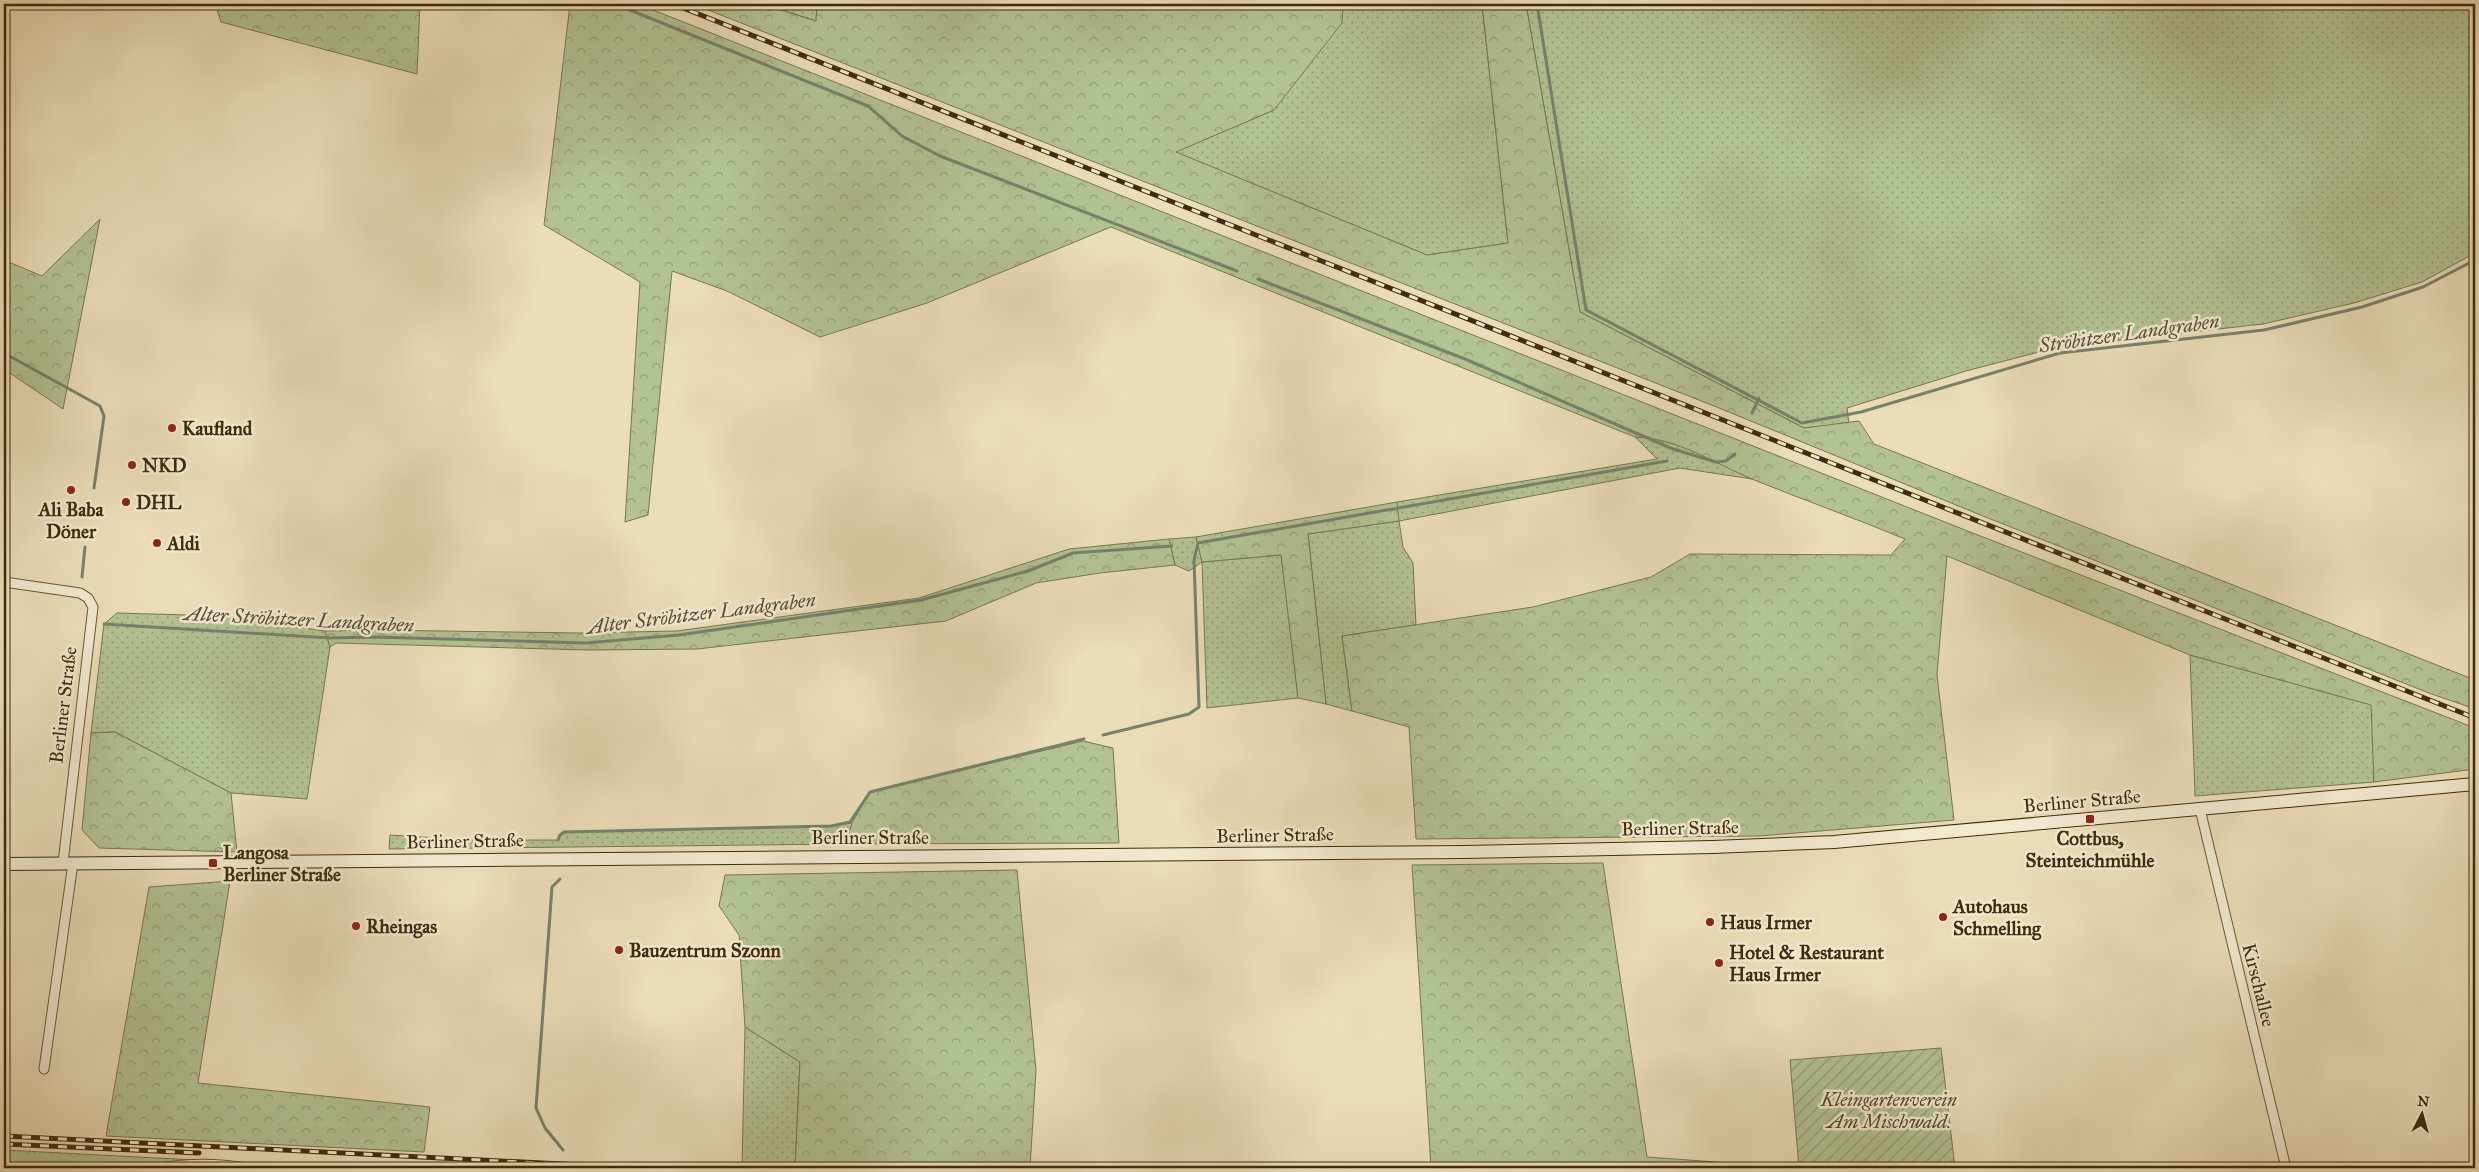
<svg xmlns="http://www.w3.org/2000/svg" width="2479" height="1172" viewBox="0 0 2479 1172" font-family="'IM FELL Great Primer',serif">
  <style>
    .grass { fill: url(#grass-dots); stroke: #79764f }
    .forest { fill: url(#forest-crowns); stroke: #79764f }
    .garden { fill: url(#garden-furrows); stroke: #79764f }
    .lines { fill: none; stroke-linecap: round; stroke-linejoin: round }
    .stream { stroke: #75826c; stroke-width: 3 }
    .street-casing { stroke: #6b5836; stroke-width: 11 }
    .secondary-casing { stroke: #402b0b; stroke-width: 14 }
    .street { stroke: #f2e9d1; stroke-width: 9 }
    .secondary { stroke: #f2e9d1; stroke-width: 12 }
    .rail-casing { stroke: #402b0b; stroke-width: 5 }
    .rail { stroke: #f2e9d1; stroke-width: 3; stroke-dasharray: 9; stroke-linecap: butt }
    .poi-dot { fill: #8f2418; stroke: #f2e9d1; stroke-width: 2 }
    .labels { text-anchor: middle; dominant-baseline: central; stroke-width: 5; stroke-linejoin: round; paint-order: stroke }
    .poi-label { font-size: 19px; font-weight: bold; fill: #402b0b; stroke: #f2e9d1; text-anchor: start }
    .street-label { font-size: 19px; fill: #402b0b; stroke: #f2e9d1 }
    .park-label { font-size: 19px; font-style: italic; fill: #574926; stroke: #f2e9d1 }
    .water-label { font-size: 20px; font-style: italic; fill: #564f33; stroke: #f2e9d1 }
  </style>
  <defs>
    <pattern id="grass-dots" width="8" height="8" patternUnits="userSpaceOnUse" patternTransform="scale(1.25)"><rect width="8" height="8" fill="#b2c293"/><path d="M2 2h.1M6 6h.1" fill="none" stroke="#929e76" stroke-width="1.8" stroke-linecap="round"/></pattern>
    <pattern id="forest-crowns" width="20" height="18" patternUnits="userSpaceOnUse" patternTransform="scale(1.25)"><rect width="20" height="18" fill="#b2c293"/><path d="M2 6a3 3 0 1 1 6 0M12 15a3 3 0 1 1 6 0" fill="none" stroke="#929e76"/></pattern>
    <pattern id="garden-furrows" width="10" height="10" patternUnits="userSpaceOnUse" patternTransform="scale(1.25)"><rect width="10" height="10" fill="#b2c293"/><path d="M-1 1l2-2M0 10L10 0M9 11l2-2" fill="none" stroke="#929e76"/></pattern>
  </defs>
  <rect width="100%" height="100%" fill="#ebddb8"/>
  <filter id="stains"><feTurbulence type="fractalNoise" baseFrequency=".004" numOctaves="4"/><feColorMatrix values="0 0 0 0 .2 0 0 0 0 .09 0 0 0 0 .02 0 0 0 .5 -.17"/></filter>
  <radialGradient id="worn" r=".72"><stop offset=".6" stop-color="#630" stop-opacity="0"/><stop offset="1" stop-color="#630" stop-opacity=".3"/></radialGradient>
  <g class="grass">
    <polygon points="763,4 817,4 816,21"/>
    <polygon points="1343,4 1482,4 1508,243 1427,255 1175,152 1274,110"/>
    <polygon points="1526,4 2475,4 2475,253 2422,282 2354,303 2263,324 2058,347 1966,371 1847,408 1849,424 1804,428 1580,312"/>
    <path d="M1635,437C1676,438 1715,461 1752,479L1680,468L1399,521L1403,547L1413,563L1416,625L1342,636L1352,711L1326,704L1308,534L1398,521L1397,502L1657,459Z"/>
    <polygon points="1196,537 1202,562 1282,555 1298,698 1207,708 1202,562 1189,571 1175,565 1169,539"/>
    <polygon points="117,613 222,616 325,631 330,647 307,799 231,793 115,732 91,733 104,624"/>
    <polygon points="2190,655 2372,705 2374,782 2195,796"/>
    <polygon points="852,823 846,844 389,849 390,835 469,840 558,840 560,835 564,832 831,826"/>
    <polygon points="745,1027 800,1062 795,1168 742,1168"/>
  </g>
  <g class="forest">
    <polygon points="215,4 420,4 417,74 221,22"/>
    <path d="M570,4H638L1965,530L2475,728V769L2374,782L2371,705L2190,655L1947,556L1937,675L1954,820L1759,836L1416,839L1409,727L1352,711L1342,636L1533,607L1651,577L1690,554L1891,555L1905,539C1855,518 1803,500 1752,479C1714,463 1677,438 1635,437L1111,227L927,303L820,337L727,291L672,271L648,515L625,522L640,282L544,225Z"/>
    <polygon points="693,4 762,4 816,21 817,4 1343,4 1342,23 1274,110 1176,152 1427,255 1508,243 1482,4 1526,4 1580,312 1804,428 1859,421 1874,444 2475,680 2475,709 2429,693 1983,516 1719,408"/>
    <polygon points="100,219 63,409 4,369 4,260 42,276"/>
    <polygon points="1397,502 1399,521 1308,534 1326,704 1298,698 1281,555 1202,562 1196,537"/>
    <polygon points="1169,539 1175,565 1100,573 1036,583 946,621 697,649 587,650 336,643 330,647 325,631 374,630 579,633 677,631 919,598 1069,549"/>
    <polygon points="115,732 231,793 237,852 99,848 82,830 91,733"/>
    <polygon points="1083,741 1113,748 1119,843 846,844 852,823 870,792"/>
    <polygon points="1603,863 1647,1157 1799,1168 1431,1168 1412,865"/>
    <polygon points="1017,870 1036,1070 1030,1168 795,1168 800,1062 745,1027 739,935 719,906 725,875"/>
    <polygon points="230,881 198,1083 430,1107 424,1152 106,1136 149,887"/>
    <polygon points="4,1150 291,1165 293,1168 4,1168"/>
  </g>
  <polygon class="garden" points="1941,1048 1955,1168 1799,1168 1790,1060"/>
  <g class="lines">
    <g class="stream">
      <polyline points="615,4 868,106 902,136 940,156 1237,271"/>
      <polyline points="1537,4 1586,310 1802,423 1861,412 2060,353 2264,330 2362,307 2423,287 2475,260"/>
      <polyline points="1258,279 1465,359 1673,449 1716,462 1726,461 1735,454"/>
      <polyline points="4,353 100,406 104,416 94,488"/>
      <polyline points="1752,413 1759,398"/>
      <polyline points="82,577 85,547"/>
      <polyline points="104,624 330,638 373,637 586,643 679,635 921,600 1028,571 1073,553 1172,546"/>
      <polyline points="1103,735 1189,714 1199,707 1194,560 1198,543 1667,461"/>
      <polyline points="558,840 560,835 564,832 831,826 850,822 870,792 1084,739"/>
      <polyline points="560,879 552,887 536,1108 545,1128 563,1150"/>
    </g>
    <defs>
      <g id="street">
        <polyline points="4,582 80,593 88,598 93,607 63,863"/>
        <polyline points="2200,809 2286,1168"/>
        <polyline points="44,1069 73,863"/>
        <path d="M160,1168C189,1163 217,1163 246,1168"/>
      </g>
      <polyline id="secondary" points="4,864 1465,852 1713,847 1834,842 2475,784"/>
    </defs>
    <use href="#street" class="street-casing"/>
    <use href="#secondary" class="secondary-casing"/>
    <use href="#street" class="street"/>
    <use href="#secondary" class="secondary"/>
    <defs>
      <g id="rail">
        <polyline points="673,4 2475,718"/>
        <polyline points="4,1136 640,1168"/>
        <polyline points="4,1144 199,1153"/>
      </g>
    </defs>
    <use href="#rail" class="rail-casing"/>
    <use href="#rail" class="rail"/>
  </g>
  <g class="poi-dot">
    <circle cx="172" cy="428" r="5"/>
    <circle cx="132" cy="465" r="5"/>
    <circle cx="71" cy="490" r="5"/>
    <circle cx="126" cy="502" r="5"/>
    <circle cx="157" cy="543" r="5"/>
    <rect x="2085" y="814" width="10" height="10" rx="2.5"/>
    <rect x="208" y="858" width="10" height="10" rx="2.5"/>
    <circle cx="1943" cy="917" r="5"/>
    <circle cx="1710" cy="922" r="5"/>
    <circle cx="356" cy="926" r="5"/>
    <circle cx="619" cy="950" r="5"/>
    <circle cx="1719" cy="963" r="5"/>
  </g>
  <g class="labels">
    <g class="poi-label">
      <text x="182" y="428">Kaufland</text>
      <text x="142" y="465">NKD</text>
      <text x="136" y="502">DHL</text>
      <text x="71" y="509" text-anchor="middle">Ali Baba<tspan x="71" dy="22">Döner</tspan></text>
      <text x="167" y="543">Aldi</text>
      <text x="2090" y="838" text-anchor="middle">Cottbus,<tspan x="2090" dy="22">Steinteichmühle</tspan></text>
      <text x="223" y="852">Langosa<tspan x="223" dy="22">Berliner Straße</tspan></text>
      <text x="1953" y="906">Autohaus<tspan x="1953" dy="22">Schmelling</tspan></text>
      <text x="1720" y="922">Haus Irmer</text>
      <text x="366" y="926">Rheingas</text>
      <text x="629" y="950">Bauzentrum Szonn</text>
      <text x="1729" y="952">Hotel &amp; Restaurant<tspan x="1729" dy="22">Haus Irmer</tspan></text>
    </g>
    <g class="street-label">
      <text transform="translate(63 705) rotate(-83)">Berliner Straße</text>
      <text transform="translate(2082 801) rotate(-5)">Berliner Straße</text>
      <text transform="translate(1680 828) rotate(-1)">Berliner Straße</text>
      <text transform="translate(1275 835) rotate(-1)">Berliner Straße</text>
      <text x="870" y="837">Berliner Straße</text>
      <text transform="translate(465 841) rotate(-1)">Berliner Straße</text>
      <text transform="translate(2259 985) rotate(76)">Kirschallee</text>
    </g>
    <g class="park-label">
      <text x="1889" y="1099">Kleingartenverein<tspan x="1889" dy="22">Am Mischwald.</tspan></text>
    </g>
    <g class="water-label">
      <text transform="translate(2129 333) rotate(-8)">Ströbitzer Landgraben</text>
      <text transform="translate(701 613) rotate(-7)">Alter Ströbitzer Landgraben</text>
      <text transform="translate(299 619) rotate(3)">Alter Ströbitzer Landgraben</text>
    </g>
  </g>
  <rect width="2479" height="1172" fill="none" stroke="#ebddb8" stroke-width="20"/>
  <rect x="5" y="5" width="2469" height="1162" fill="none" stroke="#402b0b" stroke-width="2.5"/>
  <rect x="10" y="10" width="2459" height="1152" fill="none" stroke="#402b0b"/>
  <g transform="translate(2422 1114) rotate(6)" stroke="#f2e9d1" stroke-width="4" paint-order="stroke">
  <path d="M0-4L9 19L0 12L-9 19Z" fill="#402b0b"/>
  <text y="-8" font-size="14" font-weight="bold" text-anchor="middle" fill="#402b0b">N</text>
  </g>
  <rect width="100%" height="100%" filter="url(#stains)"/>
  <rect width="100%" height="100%" fill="url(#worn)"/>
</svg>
